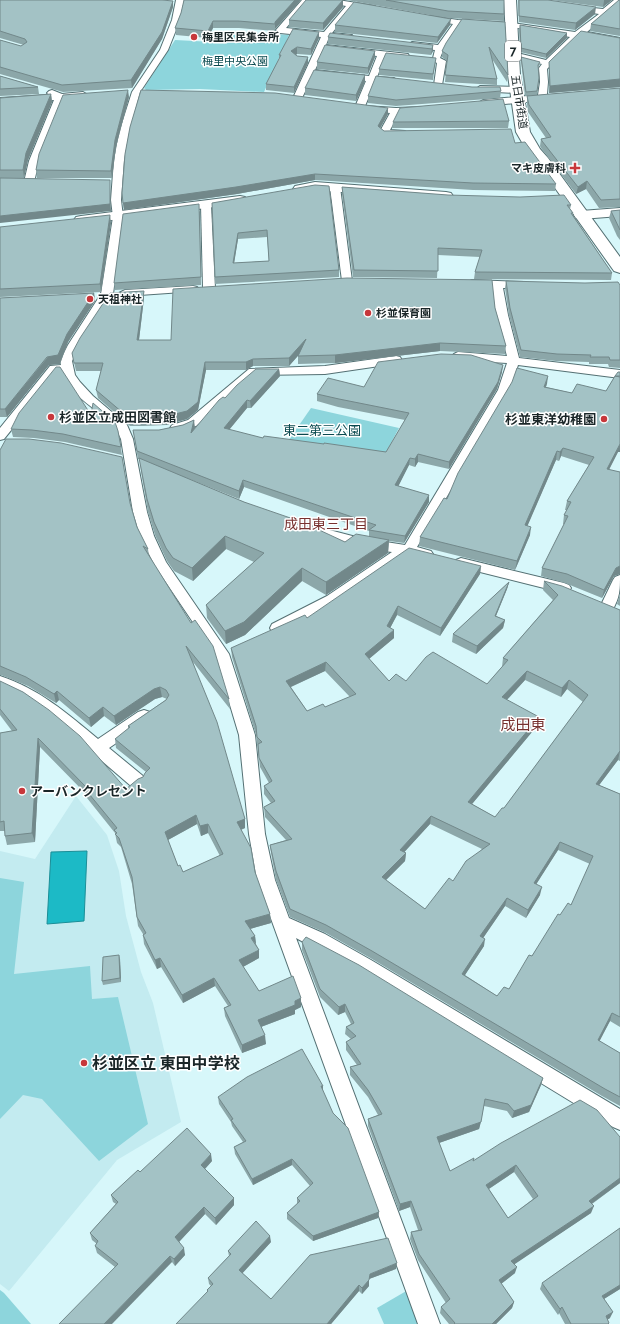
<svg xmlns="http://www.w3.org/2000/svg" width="620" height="1324" viewBox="0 0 620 1324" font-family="Raleway,'Noto Sans JP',sans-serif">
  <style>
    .built { fill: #c3ebf0 }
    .green { fill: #8dd5dc }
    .water { fill: #1cbac6; stroke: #1b8e97 }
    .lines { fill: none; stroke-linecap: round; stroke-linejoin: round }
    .street-casing { stroke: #547073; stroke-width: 2 }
    .secondary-casing { stroke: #547073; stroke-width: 2 }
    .primary-casing { stroke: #547073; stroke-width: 2 }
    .street { fill: #fff; fill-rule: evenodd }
    .secondary { fill: #fff; fill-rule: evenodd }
    .primary { fill: #fff; fill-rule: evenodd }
    .wall { fill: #8ca7a9; fill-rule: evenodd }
    .shaded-wall { fill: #72888a }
    .building { fill: #a3c2c5; stroke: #72888a; fill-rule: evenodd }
    .poi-dot { fill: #c7373b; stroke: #fff; stroke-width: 1.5 }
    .labels { text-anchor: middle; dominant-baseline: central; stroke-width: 3; stroke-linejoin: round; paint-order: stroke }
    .far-poi-label { font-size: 11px; font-weight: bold; fill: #1a2628; stroke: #fff; text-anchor: start }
    .far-park-label { font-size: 11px; fill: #0a494f; stroke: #fff }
    .far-street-label { font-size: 11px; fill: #1a2628; stroke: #fff }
    .shield { fill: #fff; stroke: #5f6768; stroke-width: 1 }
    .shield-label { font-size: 12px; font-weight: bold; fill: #1a2628 }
    .poi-label { font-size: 13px; font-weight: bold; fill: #1a2628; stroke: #fff; text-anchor: start }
    .park-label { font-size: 13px; fill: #0a494f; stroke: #fff }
    .neighbourhood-label { font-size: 14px; fill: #77312f; stroke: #fff }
    .quarter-label { font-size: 15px; fill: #77312f; stroke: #fff }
    .near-poi-label { font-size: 16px; font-weight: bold; fill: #1a2628; stroke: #fff; text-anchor: start }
  </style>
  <rect width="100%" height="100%" fill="#d7f7fa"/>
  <polygon class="built" points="76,796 107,835 119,871 126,916 141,972 153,1003 181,1122 117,1160 9,1291 0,1284 0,851 35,859"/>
  <g class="green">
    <polygon points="219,31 289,35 264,92 200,89 146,90 144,88 175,40 213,42"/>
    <polygon points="311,408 399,428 383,458 286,444"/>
    <polygon points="0,878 24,882 14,974 90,966 92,999 118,997 148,1124 99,1161 42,1099 23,1095 0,1119"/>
    <polygon points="0,1290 4,1293 31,1324 0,1324"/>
    <polygon points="408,1290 420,1324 384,1324 377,1308"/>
  </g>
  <polygon class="water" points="87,851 84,921 47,924 51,852"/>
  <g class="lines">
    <defs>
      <g id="street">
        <path d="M176,0H184L180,20L168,50L140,92L129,133L124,160L121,200L123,217L113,294L80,345L72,361L75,375L80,382L93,396L127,425L133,439L147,512L154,536L166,562L229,654L255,735L265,834L275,880L289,918L325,934L371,960L620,1109V1130L613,1127L359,972L296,938L440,1324H418L257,880L249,834L239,735L215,655L155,566L140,536L133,512L121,439C111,412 71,402 63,373H57L4,439L0,440V428L50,366L61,365L60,361L68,345L101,294L113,217L111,200L114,160L119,133L132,92L160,50L172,20Z"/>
        <path d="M302,0H310L286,28L324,32L346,6L324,2L320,0H338L375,6L376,8L372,10L353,7L332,33L352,35L353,37L352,39L329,37L326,45L408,54L409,56L405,59L385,56L377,77L394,78L398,81L394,84L375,82L365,106L396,108L422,107L424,109L422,111L399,113L390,130L405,131L407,133L405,135H381L379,133L390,113L368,111L364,108L357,109L355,107L366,81L313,75L301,100H295L293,98L321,37L280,33L276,30ZM324,50L377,56L369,76L315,70Z"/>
        <polygon points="614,0 620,0 620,3 587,32 620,38 620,44 582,36 579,37 547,69 548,82 547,94 552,97 547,100 483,106 478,103 483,100 538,95 540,82 539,68 542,64 510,57 509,55 513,52 546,60 570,37 512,27 460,25 444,48 440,58 446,61 442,85 438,88 434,85 437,63 431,60 433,58 435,50 412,48 408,45 412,42 438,45 453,24 428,20 427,18 428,16 431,16 458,20 512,23 575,32 599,14 573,10 573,6 603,9"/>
        <polygon points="480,86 516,87 520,90 516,93 477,91 476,89"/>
        <polygon points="52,90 62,94 83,92 88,95 83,98 63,99 39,161 34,182 29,185 25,184 24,182 29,161 54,100 0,104 0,98 49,95 47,93 49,91"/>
        <polygon points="335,184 340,187 352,281 347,284 342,281 330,187"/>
        <polygon points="206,202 211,205 215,288 209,291 203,288 201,205"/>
        <polygon points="472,280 524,282 530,285 524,288 503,288 508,315 519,358 620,370 620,378 518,365 510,390 417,547 431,551 433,554 431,557 426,559 408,555 337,604 282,632 277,633 272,632 270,628 272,624 327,596 392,552 360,548 309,534 307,531 309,528 314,526 360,538 405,545 498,390 507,363 458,360 454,358 452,356 454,354 458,352 507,356 496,315 492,287 468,285 466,283"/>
        <polygon points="193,286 197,287 199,289 197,291 125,296 119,293 125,290"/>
        <polygon points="396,356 400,357 402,360 400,363 325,374 256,375 196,426 176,432 172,431 170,428 172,425 188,420 249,369 325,366"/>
        <polygon points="461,558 564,583 569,585 571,588 569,591 564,593 456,566 454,563 456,560"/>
        <path d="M620,575C620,590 620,597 612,611L607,612L602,611L600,607L613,580L615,577Z"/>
        <path d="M0,676C38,688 68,714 98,739L138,712L144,710L150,712L152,716L150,720L109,748L143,776L145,781L143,786L137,787L131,786L52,718L26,700L0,688Z"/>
      </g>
      <g id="secondary">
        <polygon points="315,182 446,192 451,193 453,196 451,199 446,200 315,190 300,193 295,192 293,189 295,186"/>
        <polygon points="240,196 245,197 247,200 245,203 81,224 76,223 74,220 76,217 81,216"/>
        <polygon points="620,208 620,216 581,219 576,218 574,215 576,212 581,211"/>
      </g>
      <polygon id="primary" points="504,0 516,0 520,75 530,132 540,149 548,158 620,257 620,273 614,271 538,164 527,151 516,132 508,75"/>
    </defs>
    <use href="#street" class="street-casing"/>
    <use href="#secondary" class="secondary-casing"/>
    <use href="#primary" class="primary-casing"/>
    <use href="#street" class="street"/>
    <use href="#secondary" class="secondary"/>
    <use href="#primary" class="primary"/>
  </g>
  <g class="wall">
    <polygon points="0,0 173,7 162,39 132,88 63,92 0,74 0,40 21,46 24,45 0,38"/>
    <polygon points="184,0 301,0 275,29 275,31 239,28 213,28 208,38 176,35 175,28 181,13"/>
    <polygon points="343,0 343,7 323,30 289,27 289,20"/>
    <polygon points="347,0 504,0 504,21 447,18"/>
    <polygon points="518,0 548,0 595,14 575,30 519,22"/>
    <polygon points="551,0 612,0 603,7"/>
    <polygon points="620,0 620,36 590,31 591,24"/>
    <polygon points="505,22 508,75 507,82 492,59 497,79 497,85 445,82 447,61 442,57 442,51"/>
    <polygon points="335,25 450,25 437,43 335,32"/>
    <polygon points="520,25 567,33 567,38 546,58 520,52 519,30"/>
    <polygon points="328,37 433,45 433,51 431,55 328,44"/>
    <polygon points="319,38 311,55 297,54 296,55 297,56 308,57 308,63 294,93 266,90 266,84 279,59 279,55"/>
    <polygon points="620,38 620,87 549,93 549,62"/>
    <polygon points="375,51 375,57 368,74 317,69 317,62"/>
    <polygon points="521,57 539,65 538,67 539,78 537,95 525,96 521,61"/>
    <polygon points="435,64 433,80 379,75 379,69"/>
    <polygon points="0,76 38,87 39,94 0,96"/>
    <polygon points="365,82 356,101 305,95 305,88"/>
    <polygon points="620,88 620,207 599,208 586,189 576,194 541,148 540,146 541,139 546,138 528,112 527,104 527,96"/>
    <polygon points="501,91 500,98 396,106 368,103 368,96"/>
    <polygon points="51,94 52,102 28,160 24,178 0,178 0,98"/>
    <polygon points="129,97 116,147 112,178 37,178 36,170"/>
    <polygon points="388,108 388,114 380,128 384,131 515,143 556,184 555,191 473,190 315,180 237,194 124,210 122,193"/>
    <polygon points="509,121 508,128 392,128 393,122"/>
    <path d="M329,186L339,270V277L215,284L212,203ZM267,237L269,261L234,263L238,239Z"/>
    <polygon points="342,187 571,205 570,209 573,213 573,215 612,273 611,280 474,279 475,272 480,257 438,255 437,278 353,277 342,194"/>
    <polygon points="620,210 620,240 617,236 609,218 611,211"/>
    <polygon points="200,211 201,285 115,290 114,283"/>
    <polygon points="111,223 101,292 0,297 0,227"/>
    <polygon points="506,281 620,285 620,368 609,367 608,364 589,364 589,362 556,361 520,357 509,315 505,288"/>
    <polygon points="144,291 144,298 139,340 171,340 495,308 506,346 505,354 440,351 335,363 298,364 298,356 299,354 289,366 253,366 246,370 206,370 198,410 187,419 166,425 144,426 130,426 98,398 96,390 101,371 76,371 72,353"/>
    <polygon points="94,293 95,301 68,342 60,364 49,365 7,417 0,417 0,298"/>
    <path d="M279,369L280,376L251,408H247L229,430L263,438L386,452L405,420L338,407L317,401V394L364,387L502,372L497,389L449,469L418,462L415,467L409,465L398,486L429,502L404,543L389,541L388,553L326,595L302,581L245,635L226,644L207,618L206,605L254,562L226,549L193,581L174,571L167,561L155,535L148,512L141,471L140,459H138L133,430H159L183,425L194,420V430L225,398ZM182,476L239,499L244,487L369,531V537L345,542L244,502Z"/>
    <polygon points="620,372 620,452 618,452 609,470 620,472 620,574 614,576 602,598 565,583 541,576 542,568 564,524 563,524 564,515 567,510 565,510 567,501 589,465 561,456 559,461 556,460 527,526 530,535 515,570 419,546 420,537 447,499 547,384 546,387 572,393 606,391 615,376"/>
    <polygon points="91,415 118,431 122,455 65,442 34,438 13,437 11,429"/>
    <path d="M0,450L130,503L137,527L148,549L149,556L229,699L230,709L193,662L245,819V828L241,830L255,872L270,914L271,923L250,929L255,936L256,944L259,950V958L243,967L259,991L301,998V1007L295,1010V1014L261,1027L266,1044L242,1053L225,1016L224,1008L228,1006L215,986L183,1003L161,967L157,969L144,944L143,935V934L138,926L132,884L121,847L117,843L115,833L87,798L86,794L40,747L35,842L7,845L5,836V831H0V733L12,731L0,715V681L126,789L143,777L146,772L116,748L115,739L128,729V726L167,699L162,697L155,699L116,725L104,716L91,727L59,700L56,703L28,686L1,675H0ZM197,824L201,836L208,833L220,856L183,872L178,866L168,840Z"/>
    <path d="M481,566L480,574L440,636L397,615L390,628L394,638L369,659L389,681L487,684L502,667L503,658L553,600L543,590L544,581L620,610V761L618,760L599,785L620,794V1027L610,1021L599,1041L620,1053V1106L602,1096L372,959L326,933L290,917L276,880L271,853L270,845L286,840L265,817L264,807L271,803L264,794V786L269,783L260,767L256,735L232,657L231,648L307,618ZM325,671L350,697L325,707L307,711L291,687ZM525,680L561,697L567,689L583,702L504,808L495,817L472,804L537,726L507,700ZM430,824L482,849L453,881L425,909L386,880L405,861L406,853L404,852ZM558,850L590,864L571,905L560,915L509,989L497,996L465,975L484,946L483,938L505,906L526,918L540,895L536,884Z"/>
    <polygon points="509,582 507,589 496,616 505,620 503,628 476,654 452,642 453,634"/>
    <polygon points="620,594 620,606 617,604"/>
    <path d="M302,942L543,1078L541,1085L529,1112L512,1118L507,1111L484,1106L479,1129L439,1143L450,1171L473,1161L620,1137V1183L592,1204L591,1213L514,1264L515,1273L501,1284L514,1302L512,1308L496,1324H449L440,1313L441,1307L446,1303L418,1260L410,1239L411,1232L418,1230L410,1207L399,1211L368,1126V1119L378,1115L368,1097L350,1075V1067L357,1065L346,1050V1042L351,1039L345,1034L346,1027L351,1024L345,1012L338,1015L320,997L302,950ZM514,1172L533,1199L508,1218L489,1189Z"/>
    <polygon points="120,959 121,982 103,985 102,981"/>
    <polygon points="323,1086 323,1092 379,1212 378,1218 313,1241 287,1219 287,1213 297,1204 297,1198 310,1186 292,1165 253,1185 235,1154 234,1147 243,1142 232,1126 231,1122 219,1104 218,1097"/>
    <polygon points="212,1161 205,1169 234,1205 216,1225 205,1214 179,1242 185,1255 175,1266 172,1262 115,1267 97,1253 95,1246 97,1244 92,1240 90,1233 116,1204 113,1202 111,1195 140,1172"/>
    <polygon points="620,1228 620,1289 604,1299 610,1318 607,1320 609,1324 565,1324 559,1313 558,1315 540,1289 542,1283"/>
    <polygon points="271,1242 242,1273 271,1299 396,1269 369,1279 369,1286 362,1294 359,1291 331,1324 207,1292 207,1290 211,1286 209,1284 208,1278 229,1256 228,1251"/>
  </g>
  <g class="shaded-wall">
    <polygon points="295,0 301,0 275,29 275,22"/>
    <polygon points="343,0 343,7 323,30 323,23"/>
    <polygon points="604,0 612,0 603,7 604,1"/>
    <polygon points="173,1 173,7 162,39 132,88 131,80"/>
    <polygon points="596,7 595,14 575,30 576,23"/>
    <polygon points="451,19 450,25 437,43 438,37"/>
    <polygon points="213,21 213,28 208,38 208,31"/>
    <polygon points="319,32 319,38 311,55 311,49"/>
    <polygon points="567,33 567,38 546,58 546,54"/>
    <polygon points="433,45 433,51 431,55 432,49"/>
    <polygon points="297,47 297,54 292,58 291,51"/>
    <polygon points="375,51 375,57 368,74 368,68"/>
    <polygon points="308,57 308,63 294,93 294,87"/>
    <polygon points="365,75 365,82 356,101 356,95"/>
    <polygon points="620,79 620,87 549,93 550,86"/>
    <polygon points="128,90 129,97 116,147 112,178 111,171 115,140"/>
    <polygon points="51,94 52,102 28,160 24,178 23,170 26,153"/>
    <polygon points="388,108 388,114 378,132 378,126"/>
    <polygon points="315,174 315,180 237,194 124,210 123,203"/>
    <polygon points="110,180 110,187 111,211 0,223 0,216"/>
    <polygon points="587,181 586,189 576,194 578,187"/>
    <polygon points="110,215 111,223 101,292 100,284"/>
    <polygon points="238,233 238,239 233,270 233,263"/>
    <polygon points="144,291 144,298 138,348 137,340"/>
    <polygon points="94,293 95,301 68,342 60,364 49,365 7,417 5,409 67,334"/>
    <polygon points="306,339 306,347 289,366 289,358"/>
    <polygon points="440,343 440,351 335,363 335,355"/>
    <polygon points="253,359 253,366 246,370 246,362"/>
    <polygon points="205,362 206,370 198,410 187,419 166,425 165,417"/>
    <polygon points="503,365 502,372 497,389 449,469 449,462"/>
    <polygon points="279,369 280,376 251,408 250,401"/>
    <polygon points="548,376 547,384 542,395 544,387"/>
    <polygon points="247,400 247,408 224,436 224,428"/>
    <polygon points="194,420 195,428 192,441 191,433"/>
    <polygon points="620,444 620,452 618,452 605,477 607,469"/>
    <polygon points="563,448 561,456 559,461 560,452"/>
    <polygon points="557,451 556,460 524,534 525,525"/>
    <polygon points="418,454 418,462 415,467 415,459"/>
    <polygon points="410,458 409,465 395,493 395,485"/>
    <polygon points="243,480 244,487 239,499 239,491"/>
    <polygon points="429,495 429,502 404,543 405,536"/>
    <polygon points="531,527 530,535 515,570 517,561"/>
    <polygon points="225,536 226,549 193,581 192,568"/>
    <polygon points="389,540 388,553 326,595 326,582"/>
    <polygon points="481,566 480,574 440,636 441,628"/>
    <polygon points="620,566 620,574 614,576 602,598 604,590 616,568"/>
    <polygon points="302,568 302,581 245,635 226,644 225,631"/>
    <polygon points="509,582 507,589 493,623 495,616"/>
    <polygon points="398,606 397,615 387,634 387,626"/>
    <polygon points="505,620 503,628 476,654 477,646"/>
    <polygon points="394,630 394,638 364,663 365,654"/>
    <polygon points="326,662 325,671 286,689 286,681"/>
    <polygon points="527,671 525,680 501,706 502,697"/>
    <polygon points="569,680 567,689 561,697 562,688"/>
    <polygon points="160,687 162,697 155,699 116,725 114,716 154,689"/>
    <polygon points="57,691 59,700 56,703 54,694"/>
    <polygon points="103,707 104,716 91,727 89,718"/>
    <polygon points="539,717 537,726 467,810 468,802"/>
    <polygon points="38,738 40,747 35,842 32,833"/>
    <polygon points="620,751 618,760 594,792 596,784"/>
    <polygon points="196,815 197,824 166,841 165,832"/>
    <polygon points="431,816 430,824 399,858 400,850"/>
    <polygon points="245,819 245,828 237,831 237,822"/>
    <polygon points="208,824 208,833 201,836 200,826"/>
    <polygon points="560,842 558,850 532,891 534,883"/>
    <polygon points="406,853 405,861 381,885 382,877"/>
    <polygon points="542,887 540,895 526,918 528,910"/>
    <polygon points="507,898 505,906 479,944 480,936"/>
    <polygon points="270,914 271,923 246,930 245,921"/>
    <polygon points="255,936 256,944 251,938"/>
    <polygon points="485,939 484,946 461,981 462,974"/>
    <polygon points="259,950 259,958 239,969 239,960"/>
    <polygon points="119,955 120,959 121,982 120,978"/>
    <polygon points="160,958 161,967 157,969 155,960"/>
    <polygon points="214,978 215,986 183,1003 182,995"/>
    <polygon points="301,998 301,1007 295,1010 295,1014 258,1028 258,1020"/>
    <polygon points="345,1004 345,1012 338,1015 339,1007"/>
    <polygon points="612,1013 610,1021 596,1048 598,1040"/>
    <polygon points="265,1035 266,1044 242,1053 242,1045"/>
    <polygon points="543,1078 541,1085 529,1112 512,1118 514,1111"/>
    <polygon points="321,1086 323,1086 323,1092"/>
    <polygon points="481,1122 479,1129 436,1144 437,1137"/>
    <polygon points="211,1154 212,1161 202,1172 201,1165"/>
    <polygon points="292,1159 292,1165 253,1185 252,1179"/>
    <polygon points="516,1165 514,1172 484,1192 486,1185"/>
    <polygon points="620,1178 620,1183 587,1207 589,1201"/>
    <polygon points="234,1198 234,1205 216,1225 215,1218"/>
    <polygon points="411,1201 410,1207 399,1211 400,1204"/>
    <polygon points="594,1206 591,1213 509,1268 511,1261"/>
    <polygon points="204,1207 205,1214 177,1244 175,1237"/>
    <polygon points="379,1212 378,1218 313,1241 313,1236"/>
    <polygon points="270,1236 271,1242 240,1276 239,1270"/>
    <polygon points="184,1248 185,1255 175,1266 174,1259"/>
    <polygon points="170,1256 172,1262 112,1324 104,1324"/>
    <polygon points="397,1263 396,1269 369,1279 370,1274"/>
    <polygon points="517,1267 515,1273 497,1287 499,1280"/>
    <polygon points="369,1280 369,1286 362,1294 362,1288"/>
    <polygon points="359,1285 359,1291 331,1324 327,1324"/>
    <polygon points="620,1285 620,1289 599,1302 602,1296"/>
    <polygon points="514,1302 512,1308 496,1324 492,1324"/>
    <polygon points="562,1307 558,1315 560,1309"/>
    <polygon points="613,1312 610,1318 603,1322 606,1316"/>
  </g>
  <g class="building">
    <polygon points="0,0 162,0 173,1 162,32 131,80 62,85 0,67 0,40 21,46 27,42 25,39 0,31"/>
    <polygon points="184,0 295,0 275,22 275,24 238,21 213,21 208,31 175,28 181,13"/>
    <polygon points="306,0 343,0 323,23 289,20"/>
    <polygon points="386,0 504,0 504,14 448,11"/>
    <polygon points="519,0 548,0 596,7 576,23 519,16"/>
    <polygon points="619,0 620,0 620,29 591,24"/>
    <polygon points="354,2 451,19 438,37 335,25"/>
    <polygon points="462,19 505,22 508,75 489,47 497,79 445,75 448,55 442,51 446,43"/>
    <polygon points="520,25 567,33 546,54 521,48"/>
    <polygon points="293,29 319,32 311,49 297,47 291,51 297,56 308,57 294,87 266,84 281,55 279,55"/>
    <polygon points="581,31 620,38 620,79 550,86 549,62"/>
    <polygon points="330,33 433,45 432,49 328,37"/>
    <polygon points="325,45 375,51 368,68 317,62"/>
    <polygon points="386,53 436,58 433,74 379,69"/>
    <polygon points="521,57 540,62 538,65 539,78 537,91 526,92"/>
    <polygon points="314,70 365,75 356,95 305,88"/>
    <polygon points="0,76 38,87 0,89"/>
    <polygon points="376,76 472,87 500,87 501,91 396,100 368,96"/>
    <polygon points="620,88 620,199 601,200 587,181 578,187 542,141 541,139 551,137 529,105 527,96"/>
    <polygon points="128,90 115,140 111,171 36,170 39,154 63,95"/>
    <polygon points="141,90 275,93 388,108 378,126 384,131 511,129 515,143 525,142 556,184 473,183 315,174 236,187 123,203 122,193 125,154 130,127"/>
    <polygon points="51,94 26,153 23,170 0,170 0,98"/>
    <polygon points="503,99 509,121 393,122 400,108"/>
    <polygon points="0,178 110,180 110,204 0,216"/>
    <path d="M315,185L329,186L339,270L215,277L212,203ZM267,230L269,261L233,263L238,233Z"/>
    <polygon points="342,187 448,195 520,197 564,195 571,205 567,205 573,213 571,213 612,273 475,272 482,250 438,248 438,271 354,270"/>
    <polygon points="199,204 201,277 114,283 123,214"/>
    <polygon points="620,210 620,230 611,211"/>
    <polygon points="110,215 100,284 0,289 0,227"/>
    <polygon points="347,278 492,280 495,308 506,346 440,343 335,355 298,356 306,339 289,358 253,359 246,362 205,362 198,402 187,411 179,413 165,417 143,418 129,418 96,390 103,363 74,363 72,353 80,338 110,293 144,291 137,340 171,340 173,289"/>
    <polygon points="506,281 585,283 618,282 620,285 620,360 610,360 609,357 590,357 591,355 557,354 521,350 510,308"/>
    <polygon points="94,293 67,334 58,355 47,357 5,409 0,409 0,298"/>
    <polygon points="441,354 471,355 503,365 498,382 449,462 418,454 415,459 410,458 395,485 429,495 405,536 369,530 376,525 243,480 239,491 137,451 133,430 159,430 183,425 194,420 191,433 219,400 223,397 225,398 237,385 256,369 279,369 250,401 247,400 224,428 263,438 264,436 324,444 324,443 386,452 409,413 339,399 317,394 328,378 364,387 378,362"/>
    <polygon points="56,367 60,367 91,415 93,403 115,422 118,431 121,447 63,434 32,430 11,429 19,413"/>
    <polygon points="517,368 548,376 544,387 572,393 577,384 606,391 615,376 620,377 620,444 607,469 620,472 620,566 616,568 604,590 567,574 542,568 568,516 564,515 571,502 567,501 594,457 563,448 560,452 557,451 525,525 531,527 517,561 420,537 444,498 447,499 458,473 512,382"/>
    <polygon points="618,372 620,372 620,376 615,376"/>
    <path d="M6,439H29L61,443L122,457L130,503L137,527L148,549L143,546L191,623L195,620L213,646L229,699L186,646L217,722L245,819L237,822L251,848L255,872L270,914L245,921L255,936L251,938L259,950L239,960L259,991L293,976L301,998L295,1001V1005L258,1020L265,1035L242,1045L224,1008L231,1005L214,978L182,995L160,958L155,960L143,935L146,933L137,917L132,877L119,838L115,834L117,833L114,830L117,828L85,789L87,788L38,738L32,833L5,836L4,821L0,822V733L17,730L0,709V681L23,692L49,710L80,736L126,789L138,779L143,777L145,773L150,768L115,739L130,727L128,726L166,700L169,695L166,690L160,687L154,689L114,716L103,707L89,718L57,691L54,694L26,677L0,666V450ZM196,815L200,826L208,824L223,854L183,872L180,865L178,866L165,832Z"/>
    <polygon points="139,458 244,502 302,522 345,542 356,534 389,540 326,582 302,568 244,622 225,631 206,605 264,553 225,536 192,568 173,558 166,548 154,522 147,499"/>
    <path d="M409,548L481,566L441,628L398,606L387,626L394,630L365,654L389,681L396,674L406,681L426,657L433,652L487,684L508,660L503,658L558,595L544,581L562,586L620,610V751L596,784L620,794V1017L612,1013L598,1040L620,1053V1097L605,1089L372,951L326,925L290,909L276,871L270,845L292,839L264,808V807L275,801L264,786L272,781L259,758L258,744L262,742L257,737L256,726L231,648L305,615L307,618ZM326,662L356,694L325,707L323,704L307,711L286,681ZM527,671L562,688L569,680L588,695L504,808H502L495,817L468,802L539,717L502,697ZM431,816L490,844L466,861L453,881L449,878L425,909L382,877L406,853L400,850ZM560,842L593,856L571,905L568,903L560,915L558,914L532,956L529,955L509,989L504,987L497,996L462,974L485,939L480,936L507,898L528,910L542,887L534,883Z"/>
    <polygon points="509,582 495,616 505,620 477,646 453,634"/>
    <path d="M306,937L359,965L543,1078L531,1105L514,1111L508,1104L485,1099L481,1122L437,1137L450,1171L474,1158L473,1161L501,1143L580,1100L597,1110L620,1137V1178L589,1201L594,1206L511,1261L517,1267L499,1280L514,1302L492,1324H454L455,1323L441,1307L450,1299L419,1254L411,1232L422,1230L411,1201L400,1204L368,1119L382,1114L368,1090L350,1067L361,1064L346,1042L356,1036L346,1027L354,1023L345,1004L339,1007L320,989L302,942ZM516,1165L538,1196L508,1218L486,1185Z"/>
    <polygon points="119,955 120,978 102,981 103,957"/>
    <polygon points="302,1049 323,1086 321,1086 333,1113 348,1128 379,1212 313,1236 287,1213 300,1201 297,1198 313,1183 292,1159 252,1179 234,1147 246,1141 231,1120 233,1119 218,1097 247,1077"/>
    <polygon points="187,1128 211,1154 201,1165 234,1198 215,1218 204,1207 175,1237 184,1248 174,1259 170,1256 104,1324 59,1324 118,1264 95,1246 98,1241 90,1233 118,1202 111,1195 138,1170 140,1172"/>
    <polygon points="256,1221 270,1236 239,1270 271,1299 310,1255 388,1238 397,1263 370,1274 369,1280 362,1288 359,1285 327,1324 176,1324 208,1291 207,1290 213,1284 208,1278 231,1254 228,1251"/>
    <polygon points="620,1228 620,1285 602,1296 613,1312 606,1316 609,1323 608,1324 571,1324 562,1307 560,1309 542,1283"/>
  </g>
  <g class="poi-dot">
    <circle cx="194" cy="37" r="4"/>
    <path d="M573 162h4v4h4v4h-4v4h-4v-4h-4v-4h4z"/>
    <circle cx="90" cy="299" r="4"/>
    <circle cx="368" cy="313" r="4"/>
    <circle cx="51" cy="417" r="4"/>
    <circle cx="604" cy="419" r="4"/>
    <circle cx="22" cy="791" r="4"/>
    <circle cx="84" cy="1063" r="4"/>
  </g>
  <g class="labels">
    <g class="far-poi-label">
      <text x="202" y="37">梅里区民集会所</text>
      <text x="566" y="168" text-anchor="end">マキ皮膚科</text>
      <text x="98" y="299">天祖神社</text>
      <text x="376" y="313">杉並保育園</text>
    </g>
    <g class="far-park-label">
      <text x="235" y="61">梅里中央公園</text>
    </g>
    <g class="far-street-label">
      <text transform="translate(519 102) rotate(81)">五日市街道</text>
    </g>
    <rect class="shield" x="505" y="41" width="16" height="20" rx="3"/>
    <g class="shield-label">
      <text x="513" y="51">7</text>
    </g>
    <g class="poi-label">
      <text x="59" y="417">杉並区立成田図書館</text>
      <text x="596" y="419" text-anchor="end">杉並東洋幼稚園</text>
      <text x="30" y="791">アーバンクレセント</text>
    </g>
    <g class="park-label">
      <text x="322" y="430">東二第三公園</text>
    </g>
    <g class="neighbourhood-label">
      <text x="326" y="524">成田東三丁目</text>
    </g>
    <g class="quarter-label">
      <text x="523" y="725">成田東</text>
    </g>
    <g class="near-poi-label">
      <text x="92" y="1063">杉並区立 東田中学校</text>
    </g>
  </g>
</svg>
